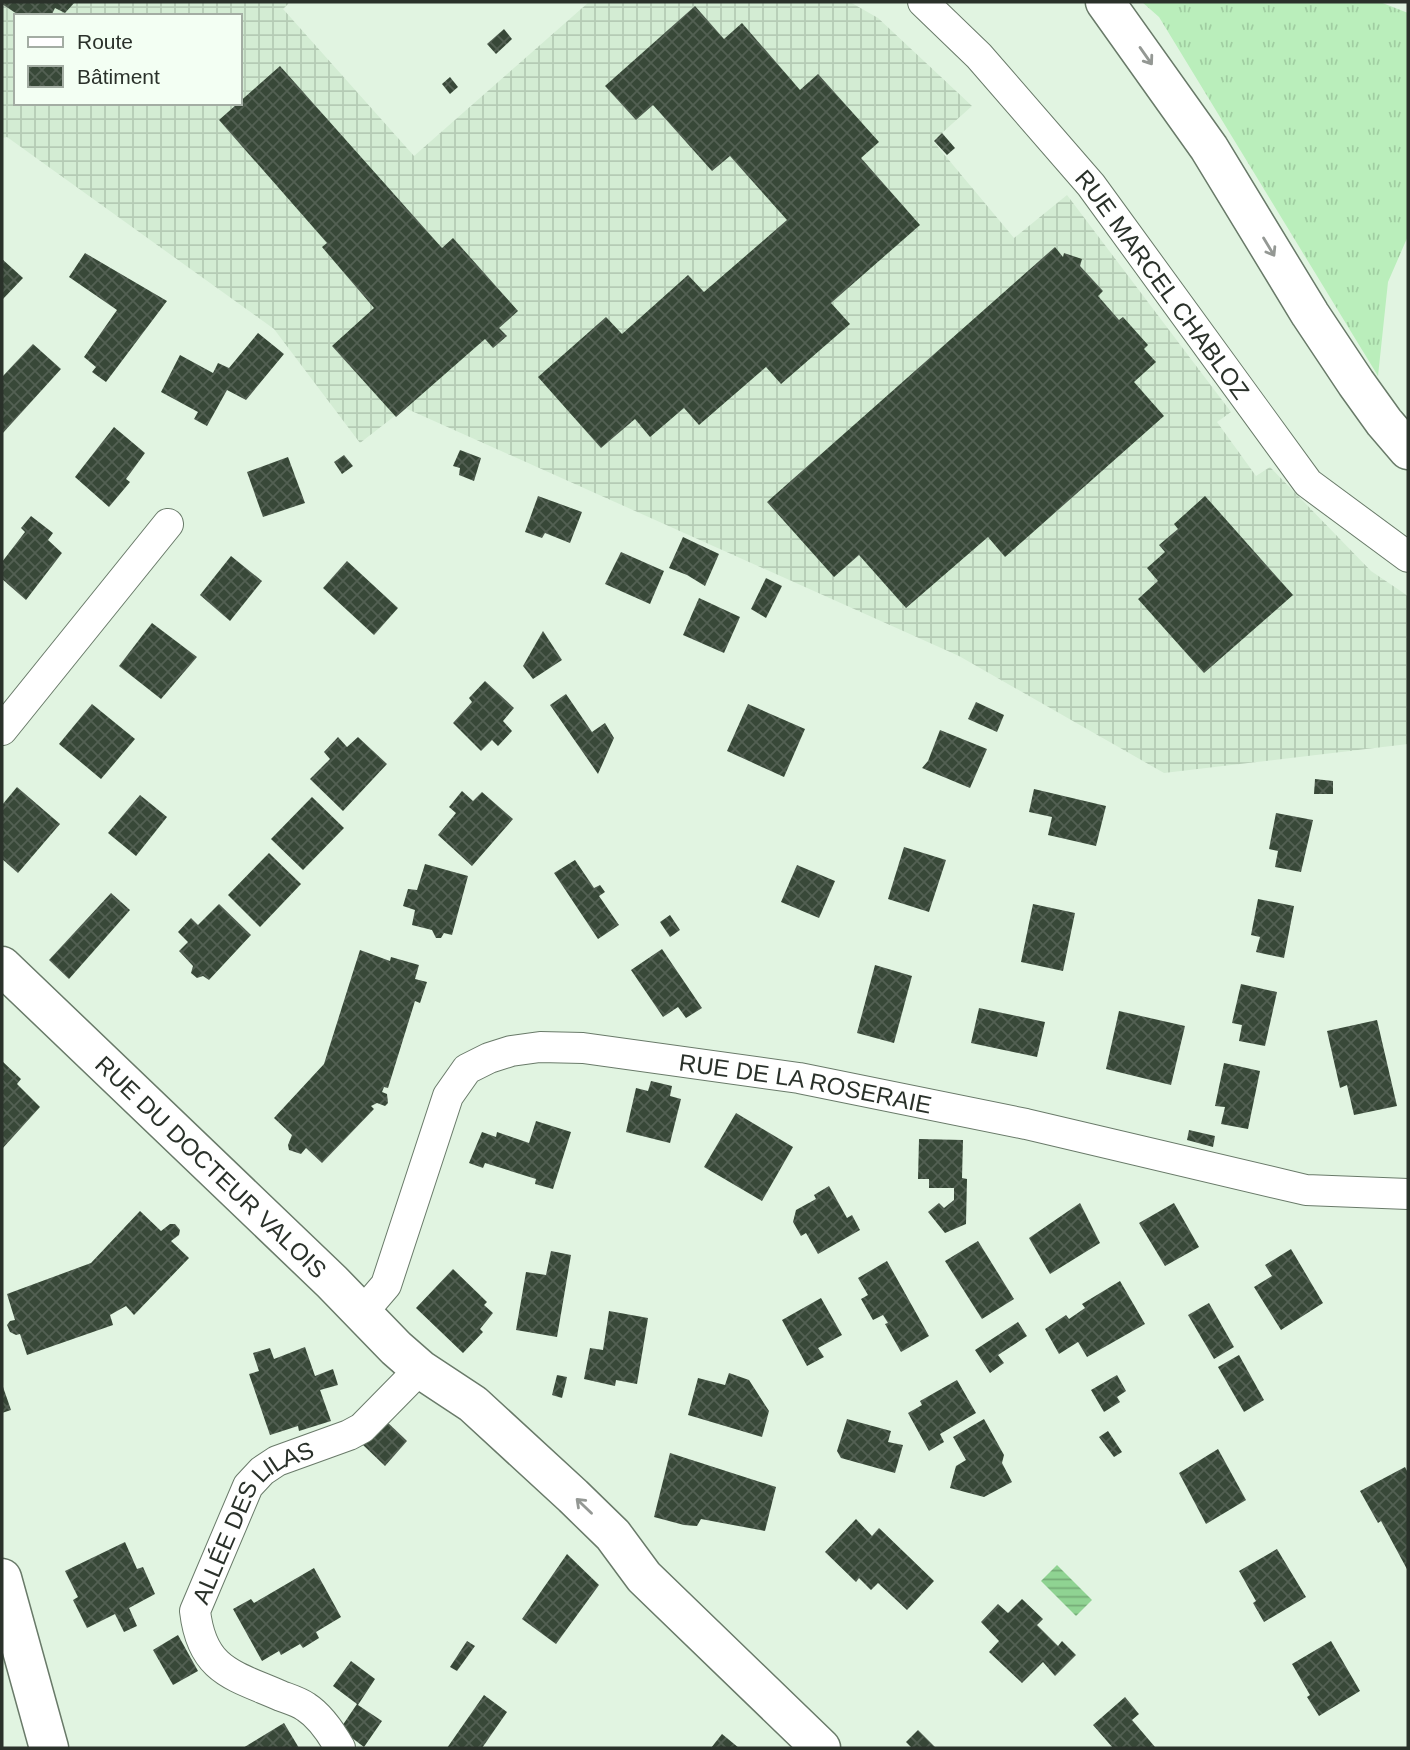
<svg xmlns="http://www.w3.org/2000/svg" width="1410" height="1750" viewBox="0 0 1410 1750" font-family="Arial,sans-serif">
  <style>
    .industrial { fill: url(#industrial-grid); fill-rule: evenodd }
    .grass { fill: url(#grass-tufts) }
    .water { fill: url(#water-rules) }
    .building { fill: url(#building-cross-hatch) }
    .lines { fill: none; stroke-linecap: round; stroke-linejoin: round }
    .street-casing { stroke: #697a69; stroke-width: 32 }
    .secondary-casing { stroke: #697a69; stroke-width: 41 }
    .highway-casing { stroke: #697a69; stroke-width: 41 }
    .street { stroke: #fff; stroke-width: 30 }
    .secondary { stroke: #fff; stroke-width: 38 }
    .highway { stroke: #fff; stroke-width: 38 }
    .oneway { stroke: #949894 }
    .labels { text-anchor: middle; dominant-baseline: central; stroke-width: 7; stroke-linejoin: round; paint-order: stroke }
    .street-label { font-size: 24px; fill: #2a312a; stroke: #f3fff3 }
  </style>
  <defs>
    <pattern id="industrial-grid" width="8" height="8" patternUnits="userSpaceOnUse" patternTransform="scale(1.75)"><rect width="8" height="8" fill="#d3ecd3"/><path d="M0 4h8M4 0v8" fill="none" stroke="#b5cbb5"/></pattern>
    <pattern id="grass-tufts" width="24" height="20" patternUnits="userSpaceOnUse" patternTransform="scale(1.75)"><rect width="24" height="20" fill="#baeebb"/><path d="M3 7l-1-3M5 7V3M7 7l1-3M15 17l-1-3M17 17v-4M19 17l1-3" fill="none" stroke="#a0cda1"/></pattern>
    <pattern id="water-rules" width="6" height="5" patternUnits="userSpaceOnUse" patternTransform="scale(1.75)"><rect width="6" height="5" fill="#8fd392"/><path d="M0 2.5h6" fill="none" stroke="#75ac77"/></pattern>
    <pattern id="building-cross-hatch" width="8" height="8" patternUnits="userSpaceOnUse" patternTransform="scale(1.75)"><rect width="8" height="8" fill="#384838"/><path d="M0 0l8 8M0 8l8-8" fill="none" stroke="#536053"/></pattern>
  </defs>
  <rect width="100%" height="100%" fill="#e1f4e1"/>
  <path class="industrial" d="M2,2H290L283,9L414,156L589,2H850L878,18L972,106L933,141L1014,238L1067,195L1231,412L1217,422L1256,476L1270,467L1371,571L1408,596V744L1164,773L959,656L405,408L360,443L274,329L7,137L2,138ZM16,16H240V103H16Z"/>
  <polygon class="grass" points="1142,2 1380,2 1408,13 1408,236 1388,282 1378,376 1159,17"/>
  <polygon class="water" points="1057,1565 1092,1600 1076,1616 1041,1581"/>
  <g class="building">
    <polygon points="2,2 75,2 65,13 55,8 51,16 20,16 2,4"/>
    <polygon points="695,6 724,39 742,23 800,90 818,74 879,142 861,158 920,225 831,303 850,324 781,384 766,367 699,425 684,408 650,437 635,419 601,448 538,377 606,317 622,334 688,275 704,292 787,220 730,156 712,171 653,105 636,120 605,86"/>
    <polygon points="504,29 512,39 496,54 487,44"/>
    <polygon points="280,66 442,248 453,238 518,311 499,328 507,336 493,348 485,339 396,417 332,346 374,308 322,247 327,243 219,120"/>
    <polygon points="450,77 458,87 450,94 442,84"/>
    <polygon points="942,133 955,148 947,155 934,141"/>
    <polygon points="1055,247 1063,257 1064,253 1082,259 1080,266 1103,291 1098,296 1119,320 1123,317 1148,345 1144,349 1156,362 1134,382 1164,416 1005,557 988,537 906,608 859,555 834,577 767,502"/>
    <polygon points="85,253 167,301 106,382 92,372 96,367 84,357 117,310 69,277"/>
    <polygon points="2,259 23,278 2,300"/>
    <polygon points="258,333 284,354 246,400 227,390 207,426 194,419 198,412 161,392 180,355 213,373 218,363 229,368"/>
    <polygon points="33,344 61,369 2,434 2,377"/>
    <polygon points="114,427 145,453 126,479 130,482 109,507 75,477"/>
    <polygon points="460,450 481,458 474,481 459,475 460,468 453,466"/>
    <polygon points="344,455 353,466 342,474 334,462"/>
    <polygon points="288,457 305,503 263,517 247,472"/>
    <polygon points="538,496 582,512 570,543 545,533 542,538 525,532"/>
    <polygon points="1205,496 1293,595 1204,673 1138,599 1158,581 1147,568 1165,552 1159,545 1178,529 1174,524"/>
    <polygon points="31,516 53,533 48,540 62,553 26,600 2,579 2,562 25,532 21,528"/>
    <polygon points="683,537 719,554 705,586 687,575 669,568"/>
    <polygon points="621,552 664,571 650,604 605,584"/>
    <polygon points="231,556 262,581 230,621 200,595"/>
    <polygon points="347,561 398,608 374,635 323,588"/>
    <polygon points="766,578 782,586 766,618 751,609"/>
    <polygon points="699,598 740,617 724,653 683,635"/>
    <polygon points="152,623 197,657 161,699 119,666"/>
    <polygon points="543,631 562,660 533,679 523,666"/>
    <polygon points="485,681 514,708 503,721 512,731 498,746 492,740 481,751 453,723 472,702 469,698"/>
    <polygon points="566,694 592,732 605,723 614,738 598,774 550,705"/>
    <polygon points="976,702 1004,715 997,732 968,719"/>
    <polygon points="92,704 135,739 101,779 59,744"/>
    <polygon points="748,704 805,729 784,777 727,751"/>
    <polygon points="940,730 987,749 970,788 922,768 928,761"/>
    <polygon points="338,737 347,747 358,737 387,764 343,811 310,779 330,759 324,752"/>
    <polygon points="1315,779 1333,781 1333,794 1314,794"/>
    <polygon points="17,787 60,824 18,873 2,859 2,805"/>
    <polygon points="1034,789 1106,806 1096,846 1048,835 1052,817 1029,812"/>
    <polygon points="462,791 473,801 482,792 513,819 472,866 438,835 456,813 449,807"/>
    <polygon points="140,795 167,817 136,856 108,833"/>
    <polygon points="312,797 344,828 303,870 271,839"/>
    <polygon points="1276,813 1313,820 1301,872 1275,867 1278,851 1269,849"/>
    <polygon points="904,847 946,860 929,912 888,899"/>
    <polygon points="269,853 301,884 260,927 228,895"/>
    <polygon points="575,860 594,888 600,885 605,892 599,896 619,925 598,939 554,873"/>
    <polygon points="425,864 468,876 452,935 444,933 441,938 436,938 432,930 412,925 415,910 403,906 408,889 417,890"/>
    <polygon points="797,865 835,881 819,918 781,902"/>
    <polygon points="111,893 130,910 69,979 49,960"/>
    <polygon points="1258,899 1294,906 1284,958 1256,952 1260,937 1251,935"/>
    <polygon points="219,904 251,935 209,980 203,976 197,978 191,973 193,966 179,951 188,942 178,932 191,918 198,925"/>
    <polygon points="1033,904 1075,913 1063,971 1021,962"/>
    <polygon points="670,915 680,930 670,937 660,922"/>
    <polygon points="662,949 702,1008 686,1018 678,1007 663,1017 631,970"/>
    <polygon points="360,950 390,961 391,957 419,965 415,979 427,982 420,1003 415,1001 388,1088 384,1087 382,1092 387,1094 388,1103 385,1106 377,1103 371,1106 374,1109 322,1163 306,1148 301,1154 289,1150 288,1145 292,1135 274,1118 324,1064"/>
    <polygon points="875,965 912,976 894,1043 857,1033"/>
    <polygon points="1241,984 1277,992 1265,1046 1239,1041 1242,1025 1232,1023"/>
    <polygon points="979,1008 1045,1022 1037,1057 971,1043"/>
    <polygon points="1119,1011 1185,1026 1171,1085 1106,1069"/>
    <polygon points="1377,1020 1397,1106 1354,1115 1347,1085 1340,1088 1327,1031"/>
    <polygon points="2,1061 21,1079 17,1084 40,1107 2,1149"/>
    <polygon points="1224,1063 1260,1071 1248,1129 1221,1124 1225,1107 1215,1106"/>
    <polygon points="651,1081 672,1086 670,1096 681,1099 670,1143 626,1132 636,1088 648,1091"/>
    <polygon points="736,1113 793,1147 762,1201 704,1167"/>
    <polygon points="536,1121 571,1132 553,1189 535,1184 536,1179 485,1163 483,1168 469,1163 482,1132 496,1137 497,1132 529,1143"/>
    <polygon points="1189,1130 1215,1136 1213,1147 1187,1140"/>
    <polygon points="919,1139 963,1140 962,1178 967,1179 966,1224 945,1233 928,1212 939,1203 944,1208 954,1200 954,1188 929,1188 929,1179 918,1179"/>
    <polygon points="829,1186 847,1218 852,1215 860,1230 818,1254 806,1233 801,1236 793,1222 796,1210 816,1199 814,1195"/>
    <polygon points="1080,1203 1100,1243 1050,1274 1029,1238"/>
    <polygon points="1174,1203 1199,1247 1165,1266 1139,1223"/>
    <polygon points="140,1211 161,1231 170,1224 175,1224 180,1230 179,1235 171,1241 189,1258 134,1315 126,1306 110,1315 113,1325 27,1355 20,1334 16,1335 10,1332 7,1325 10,1321 15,1320 7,1294 91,1263"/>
    <polygon points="978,1241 1014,1299 982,1319 945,1261"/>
    <polygon points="1291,1249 1323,1303 1281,1330 1254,1287 1272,1276 1265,1265"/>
    <polygon points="551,1251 571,1255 557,1337 516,1330 526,1272 546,1275"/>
    <polygon points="887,1261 929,1336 901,1352 885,1324 888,1323 883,1315 873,1320 861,1299 868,1295 858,1278"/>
    <polygon points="453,1269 487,1302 484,1305 493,1313 480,1329 483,1332 463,1353 416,1308"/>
    <polygon points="1120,1281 1145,1324 1087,1357 1078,1342 1059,1354 1045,1329 1066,1315 1069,1319 1085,1308 1082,1304"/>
    <polygon points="821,1298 842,1335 818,1348 824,1357 807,1366 782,1320"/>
    <polygon points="1209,1303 1234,1347 1214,1359 1188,1315"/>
    <polygon points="609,1311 648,1318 637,1384 616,1380 615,1386 584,1379 590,1348 603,1350"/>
    <polygon points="1018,1322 1027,1336 998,1355 1004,1363 990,1373 975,1350"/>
    <polygon points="305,1347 315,1376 333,1369 338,1385 320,1390 331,1421 299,1431 298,1426 270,1435 249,1374 259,1371 253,1353 270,1348 274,1359"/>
    <polygon points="1239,1355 1264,1400 1244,1412 1218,1367"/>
    <polygon points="729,1373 749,1380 769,1411 762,1437 688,1415 698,1378 725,1385"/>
    <polygon points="557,1375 567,1377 562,1398 552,1395"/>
    <polygon points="1117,1375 1126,1391 1117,1397 1120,1402 1104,1412 1091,1390"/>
    <polygon points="957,1380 976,1413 940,1434 944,1442 929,1451 908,1413 922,1405 920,1401"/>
    <polygon points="2,1384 11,1410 2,1413"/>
    <polygon points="847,1419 891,1431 888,1442 903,1445 895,1473 841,1458 837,1451"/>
    <polygon points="984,1419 1004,1455 1002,1463 1012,1482 984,1497 950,1488 956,1466 966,1460 953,1437"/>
    <polygon points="385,1420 407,1441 385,1466 362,1444"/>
    <polygon points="1108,1431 1122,1452 1114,1457 1099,1437"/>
    <polygon points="1218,1449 1246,1500 1206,1524 1179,1473"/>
    <polygon points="670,1453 776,1487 765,1531 701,1519 697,1526 684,1525 654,1517"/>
    <polygon points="1405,1467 1408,1473 1408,1571 1381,1521 1378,1523 1360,1491"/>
    <polygon points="856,1519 872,1536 879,1528 934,1581 907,1610 878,1583 871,1590 859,1578 856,1582 825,1552"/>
    <polygon points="125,1542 137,1569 143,1567 155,1594 129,1608 137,1626 124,1632 115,1614 87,1628 73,1600 78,1597 65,1571"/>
    <polygon points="1277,1549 1306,1597 1264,1622 1253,1603 1256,1601 1239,1571"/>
    <polygon points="567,1554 599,1585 556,1644 522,1619"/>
    <polygon points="314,1568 341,1617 316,1632 319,1638 303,1648 300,1644 281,1655 279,1651 262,1661 233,1609 251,1599 254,1603"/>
    <polygon points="1022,1599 1043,1619 1037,1625 1058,1646 1062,1641 1076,1655 1055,1676 1043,1662 1022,1683 989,1652 999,1641 981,1622 998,1604 1008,1613"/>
    <polygon points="178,1635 198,1671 173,1685 153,1650"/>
    <polygon points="467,1641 475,1646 457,1671 450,1667"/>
    <polygon points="1331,1641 1360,1691 1319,1716 1307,1697 1310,1695 1292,1664"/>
    <polygon points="351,1661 375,1679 358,1705 382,1721 364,1747 340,1729 357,1704 333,1686"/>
    <polygon points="484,1695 507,1712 482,1748 447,1748"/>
    <polygon points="1125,1697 1139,1714 1132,1720 1155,1747 1153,1748 1113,1748 1093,1725"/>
    <polygon points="284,1723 299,1748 243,1748"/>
    <polygon points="918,1730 936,1748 912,1748 906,1742"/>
    <polygon points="722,1734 739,1748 711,1748"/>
  </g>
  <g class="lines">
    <defs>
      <g id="street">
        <path id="s1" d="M923,2L979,56L1091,185L1308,483L1408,557"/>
        <polyline points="2,730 168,524"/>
        <path id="s2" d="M362,1313L386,1285L448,1096L467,1069L489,1058L511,1051L540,1047L583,1048L799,1078L1026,1124L1306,1190L1408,1194"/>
        <path id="s3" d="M340,1748C332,1734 320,1716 306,1707C299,1702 289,1699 281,1696C233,1675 202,1671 195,1611L248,1486L262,1471L277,1461L349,1435L362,1428L420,1369"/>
      </g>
      <g id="secondary">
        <path id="s4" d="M2,966L332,1282L396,1348L420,1369L473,1404L573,1496L613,1535L644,1577L821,1748"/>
        <polyline points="2,1578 49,1748"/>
      </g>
      <polyline id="highway" points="1105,2 1209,148 1310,314 1356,383 1384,422 1408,450"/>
    </defs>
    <use href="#street" class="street-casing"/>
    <use href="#secondary" class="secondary-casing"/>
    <use href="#highway" class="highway-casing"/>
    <use href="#street" class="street"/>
    <use href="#secondary" class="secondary"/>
    <use href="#highway" class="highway"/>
  </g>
  <defs><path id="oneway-shaft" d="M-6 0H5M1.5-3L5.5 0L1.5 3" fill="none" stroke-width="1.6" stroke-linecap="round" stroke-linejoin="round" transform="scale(1.75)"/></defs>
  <g class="oneway">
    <use href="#oneway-shaft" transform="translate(1146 56) rotate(55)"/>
    <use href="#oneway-shaft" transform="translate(1269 247) rotate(59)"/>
    <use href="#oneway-shaft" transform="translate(584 1506) rotate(-136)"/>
  </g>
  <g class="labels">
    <g class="street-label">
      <text stroke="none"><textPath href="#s1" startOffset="371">RUE MARCEL CHABLOZ</textPath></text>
      <text stroke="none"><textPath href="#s2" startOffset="614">RUE DE LA ROSERAIE</textPath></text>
      <text stroke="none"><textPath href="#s4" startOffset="290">RUE DU DOCTEUR VALOIS</textPath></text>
      <text stroke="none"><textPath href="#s3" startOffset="322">ALLÉE DES LILAS</textPath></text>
    </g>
  </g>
  <rect width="1410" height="1750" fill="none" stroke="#2a312a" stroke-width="7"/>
  <rect x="14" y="14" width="228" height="91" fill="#f3fff3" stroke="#a3ada3" stroke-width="2"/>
  <rect x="28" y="37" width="35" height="10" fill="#ffffff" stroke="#a3ada3" stroke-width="2"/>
  <text x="77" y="49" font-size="21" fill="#2a312a">Route</text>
  <rect x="28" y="66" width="35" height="21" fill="url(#building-cross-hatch)" stroke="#a3ada3" stroke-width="2"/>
  <text x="77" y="84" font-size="21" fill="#2a312a">Bâtiment</text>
</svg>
